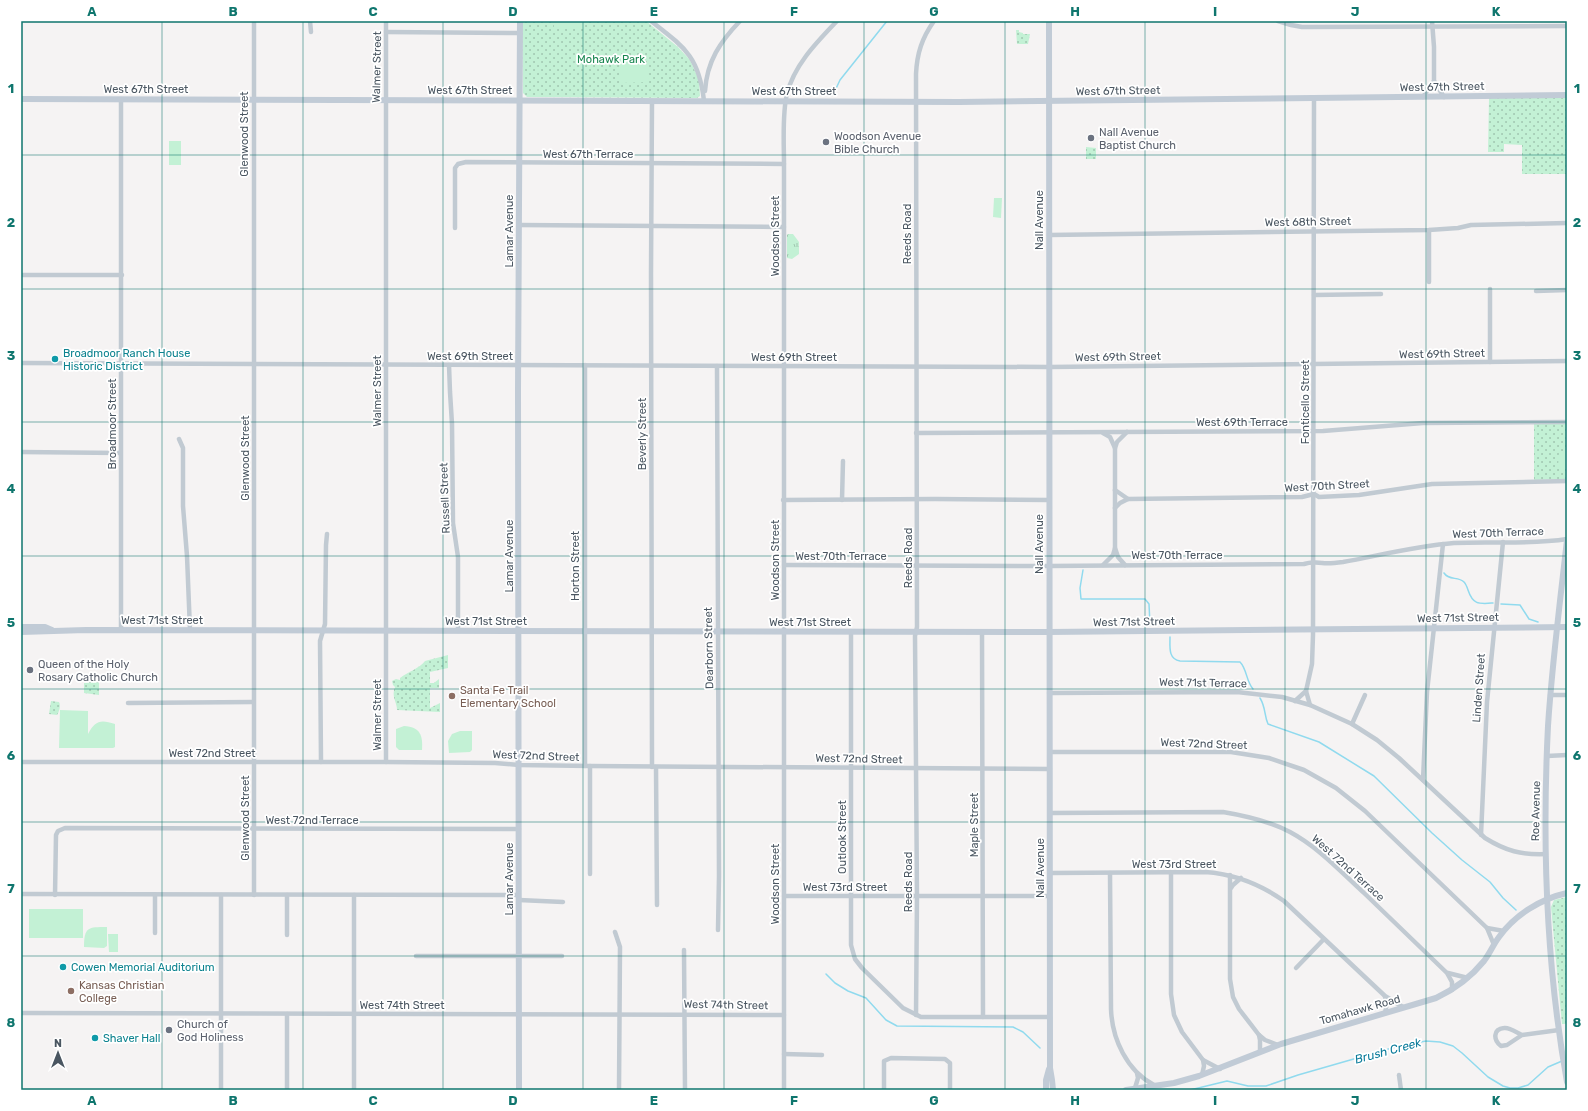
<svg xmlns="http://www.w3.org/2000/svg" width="1588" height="1111" viewBox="0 0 1588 1111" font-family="Rubik,sans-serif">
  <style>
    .grass { fill: url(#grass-tufts) }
    .park { fill: url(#park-dots) }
    .pitch { fill: #c3f1d5 }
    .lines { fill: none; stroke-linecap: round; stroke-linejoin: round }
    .stream { stroke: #90daee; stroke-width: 1.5 }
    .street { stroke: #c1cad2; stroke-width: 4.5 }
    .secondary { stroke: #c1cbd6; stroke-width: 6 }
    .grid { fill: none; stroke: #0f766e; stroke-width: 1; stroke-opacity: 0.55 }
    .worship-dot { fill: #6b7280; stroke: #fff; stroke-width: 1.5 }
    .culture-dot { fill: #0f9aa8; stroke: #fff; stroke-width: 1.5 }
    .education-dot { fill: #8d6e63; stroke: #fff; stroke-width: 1.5 }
    .labels { text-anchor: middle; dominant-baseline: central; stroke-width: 3.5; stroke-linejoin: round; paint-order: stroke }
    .park-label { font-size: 11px; fill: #17864f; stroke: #fff }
    .street-label { font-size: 11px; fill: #4a5661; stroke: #fff }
    .worship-label { font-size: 11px; fill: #5b616d; stroke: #fff; text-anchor: start }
    .culture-label { font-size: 11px; fill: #0d838f; stroke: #fff; text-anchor: start }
    .education-label { font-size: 11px; fill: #785e54; stroke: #fff; text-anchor: start }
    .water-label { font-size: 12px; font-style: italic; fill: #0c7c9b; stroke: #fff }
    .neatline { fill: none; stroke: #0f766e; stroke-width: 1.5 }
    .grid-label { font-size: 13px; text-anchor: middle; font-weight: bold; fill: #0f766e }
  </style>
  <defs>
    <pattern id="grass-tufts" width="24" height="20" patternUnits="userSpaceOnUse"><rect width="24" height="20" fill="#c3f1d5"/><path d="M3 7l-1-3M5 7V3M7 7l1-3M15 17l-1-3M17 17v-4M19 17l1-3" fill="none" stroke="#a0c6b0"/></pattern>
    <pattern id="park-dots" width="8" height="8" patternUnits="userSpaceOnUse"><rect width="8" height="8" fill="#c3f1d5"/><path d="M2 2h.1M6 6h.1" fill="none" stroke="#a0c6b0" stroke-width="1.8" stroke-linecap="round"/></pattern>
  </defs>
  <rect width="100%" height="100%" fill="#f5f3f3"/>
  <polygon class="grass" points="788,234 793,234 799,242 799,254 792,259 787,258 787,235"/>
  <g class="park">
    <polygon points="522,21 646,21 678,47 690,60 699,80 700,96 697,98 527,97 523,93"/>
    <polygon points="1016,30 1019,30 1019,32 1023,33 1023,34 1030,34 1028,44 1017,44"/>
    <polygon points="1567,97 1567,174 1522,174 1522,145 1504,144 1504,152 1488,152 1489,98"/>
    <polygon points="1086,147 1096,148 1096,159 1086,159"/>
    <polygon points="1534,424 1567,424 1567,479 1534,480"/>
    <path d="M448,655V668L430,672V683H434L439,679V688H430V708L440,703V712L397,710C397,702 391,697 395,687L393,685L392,681L396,679L400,680V678C408,672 420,668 425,661Z"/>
    <polygon points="99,680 99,695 84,693 84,683"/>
    <path d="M51,701L59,702C61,706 59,712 57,715L49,714Z"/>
    <polygon points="1567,897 1567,1024 1562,1024 1551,907 1554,900"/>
  </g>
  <g class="pitch">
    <rect x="554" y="21" width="29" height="8"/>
    <polygon points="648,63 649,82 619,83 619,64"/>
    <rect x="169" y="141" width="12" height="24"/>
    <polygon points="994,198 1002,198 1001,218 993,217"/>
    <polygon points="1559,452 1566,452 1566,468 1558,467"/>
    <path d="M60,710L88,711V734C95,721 100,719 115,724V747L113,748H59Z"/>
    <path d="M404,726C420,727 423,735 422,750H399L396,747V729Z"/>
    <polygon points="460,731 472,731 472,750 470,752 449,753 448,741 452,734"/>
    <rect x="29" y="909" width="54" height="29"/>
    <path d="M107,927V946L104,948L84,947C84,927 88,927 107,927Z"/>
    <polygon points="108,934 118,934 118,952 109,952"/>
  </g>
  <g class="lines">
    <g class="stream">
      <polyline points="833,95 840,80 887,21"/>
      <polyline points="1083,570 1080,588 1081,599 1145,599 1149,604 1150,625"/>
      <path d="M1444,573C1449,581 1458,576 1464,582C1466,584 1467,587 1468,590C1473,605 1479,604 1493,603"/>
      <polyline points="1501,604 1520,605 1529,619 1538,622"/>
      <path d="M1170,637C1170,647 1168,659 1180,661L1240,662C1247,669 1246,681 1253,689"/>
      <path d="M1260,698C1266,708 1264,715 1268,724L1319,742L1374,776L1432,833L1462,860L1490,882L1503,898L1516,910"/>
      <polyline points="826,974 835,983 848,991 866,998 886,1020 897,1026 1013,1027 1023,1032 1040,1048"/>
      <polyline points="1190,1090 1227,1081 1248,1086 1266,1086 1298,1075 1399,1046 1426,1041 1440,1042 1453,1046 1462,1053 1488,1077 1503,1086 1510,1088 1518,1088 1528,1085 1548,1067 1562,1061"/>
    </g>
    <g class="street">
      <polyline points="254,21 254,895"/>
      <polyline points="310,21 311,32"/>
      <path d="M651,21C684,47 699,56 704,101"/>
      <polyline points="1278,21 1291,25 1302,27 1567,26"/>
      <polyline points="386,32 519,33"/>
      <polyline points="1434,81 1444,97"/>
      <path d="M705,91C707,61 720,42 740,21"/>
      <polyline points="1423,97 1434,81 1434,47 1432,21"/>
      <polyline points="519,225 784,227"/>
      <polyline points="455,228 455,168 458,164 466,162 784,164"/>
      <polyline points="1429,230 1429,282"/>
      <polyline points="1049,235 1429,230 1458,228 1471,225 1567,223"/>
      <polyline points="21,275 122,275"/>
      <polyline points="1490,289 1490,362"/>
      <polyline points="1536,291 1567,290"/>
      <polyline points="1314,295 1381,294"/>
      <polyline points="21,363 1049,367 1567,361"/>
      <polyline points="449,365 450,392 452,424 453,523 458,557 458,631"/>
      <polyline points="717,366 719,876 718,930"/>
      <polyline points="916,433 1323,431 1423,423 1567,422"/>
      <polyline points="1103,433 1110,437 1115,448"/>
      <polyline points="179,439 183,448 183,506 187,556 190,630"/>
      <polyline points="21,452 120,453"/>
      <polyline points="1115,490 1128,499 1302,497 1314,494 1319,497 1359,495 1432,484 1567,481"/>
      <polyline points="783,500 935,499 1049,500"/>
      <polyline points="842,500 843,461"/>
      <polyline points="1115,508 1120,503 1128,499"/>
      <path d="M784,565L1049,566L1304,564C1314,561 1313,563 1322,563C1329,564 1336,563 1343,562C1381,555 1417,546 1454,543C1492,541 1530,545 1567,539"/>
      <polyline points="1103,565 1113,555 1115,548"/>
      <polyline points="1125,565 1118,557 1115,548 1115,448 1117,442 1127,432"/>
      <polyline points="121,630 121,99"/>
      <polyline points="851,632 851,945 855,959 862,968 903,1008 921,1017 1050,1017"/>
      <polyline points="982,632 983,1017"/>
      <path d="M1049,693L1237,692L1282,697L1310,705L1352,724L1377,740L1399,758L1485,838C1506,851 1521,855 1546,854"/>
      <polyline points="1550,695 1567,695"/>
      <polyline points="1295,701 1306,691"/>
      <polyline points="128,703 253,702"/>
      <polyline points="1310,705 1306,691 1312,664 1313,635 1314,98"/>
      <polyline points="1352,724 1365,695"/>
      <polyline points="1050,752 1231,752 1269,758 1304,770 1336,788 1365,811 1487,928 1494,945"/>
      <polyline points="1547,756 1567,755"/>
      <polyline points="21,762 386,762 495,763 519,765 590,766 1050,769"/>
      <polyline points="321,762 320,641 325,624 326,545 327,534"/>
      <polyline points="386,762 386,21"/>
      <polyline points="585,766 585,365"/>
      <polyline points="590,766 590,874"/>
      <polyline points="652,767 651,273 652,101"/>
      <polyline points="656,767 657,905"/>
      <polyline points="1423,780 1427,692 1443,544"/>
      <path d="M1050,813L1223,812C1247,816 1269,821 1290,832C1318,847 1340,871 1363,892C1391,919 1419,946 1447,973L1452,982V990"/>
      <polyline points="1481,835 1487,702 1503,542"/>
      <path d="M1050,873L1205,872C1235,874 1260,884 1284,901L1385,996L1403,1007"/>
      <path d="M1110,873L1111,1009C1112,1039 1127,1071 1154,1085"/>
      <polyline points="1171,873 1171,994 1174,1015 1182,1032 1203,1060 1220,1069"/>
      <polyline points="1230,875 1230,979 1233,997 1239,1009 1259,1035 1265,1040 1278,1045"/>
      <polyline points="1231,888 1233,885 1241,878"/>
      <polyline points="21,894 518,895"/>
      <polyline points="55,895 56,835 58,831 65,828 519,829"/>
      <polyline points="155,895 155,933"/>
      <polyline points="354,895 354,1090"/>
      <polyline points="784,896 1050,896"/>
      <polyline points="519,900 563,902"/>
      <polyline points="1487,928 1504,931"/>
      <polyline points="615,932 620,947 619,1090"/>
      <polyline points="287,935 287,895"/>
      <polyline points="684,950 685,1090"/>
      <polyline points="416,956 562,956"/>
      <polyline points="1296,968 1324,939"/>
      <polyline points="1448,973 1468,978"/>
      <polyline points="21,1013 784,1015"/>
      <polyline points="1385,1013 1387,1003 1385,997"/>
      <polyline points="287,1014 287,1090"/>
      <path d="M916,1015L917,896L915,636L917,627L916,74C917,53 922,38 934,21"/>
      <polyline points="1259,1035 1260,1040 1260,1052"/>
      <path d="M1522,1035C1517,1033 1510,1027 1504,1028C1493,1029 1493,1040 1501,1046L1507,1045L1522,1035L1559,1030"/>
      <polyline points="784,1054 822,1055"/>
      <polyline points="1202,1075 1204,1066 1203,1060"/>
      <polyline points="1399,1075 1401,1090"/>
      <polyline points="1135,1088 1138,1078 1137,1073"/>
      <polyline points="221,1090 221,895"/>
      <path d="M784,1090V164C784,143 782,113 787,94C794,65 817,42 837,21"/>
      <polyline points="884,1090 884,1061 891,1058 945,1059 950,1063 950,1090"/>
    </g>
    <g class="secondary">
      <polyline points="1049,21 1050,1068 1052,1080 1053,1090"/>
      <polyline points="21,99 959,102 1567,95"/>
      <path d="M1567,540C1560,602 1552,664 1548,726C1542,845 1546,965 1567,1082"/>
      <polyline points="21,627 45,627 52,630"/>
      <polyline points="21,632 86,630 1049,632 1567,627"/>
      <polyline points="519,1090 518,390 520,21"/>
      <polyline points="1046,1090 1046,1080 1049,1069"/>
      <path d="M1126,1090L1174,1083L1199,1076L1281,1044L1436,998C1455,989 1471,977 1484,961C1490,953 1493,945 1499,937C1515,915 1540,899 1567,893"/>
    </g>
  </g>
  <path class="grid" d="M162,21V1090M303,21V1090M443,21V1090M583,21V1090M724,21V1090M864,21V1090M1005,21V1090M1145,21V1090M1285,21V1090M1426,21V1090M21,155H1567M21,289H1567M21,422H1567M21,556H1567M21,689H1567M21,822H1567M21,956H1567"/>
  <g class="worship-dot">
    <circle cx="1091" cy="138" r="4"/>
    <circle cx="826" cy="142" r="4"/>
    <circle cx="30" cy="670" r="4"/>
    <circle cx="169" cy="1030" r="4"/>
  </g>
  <g class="culture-dot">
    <circle cx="55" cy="359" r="4"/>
    <circle cx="63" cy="967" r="4"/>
    <circle cx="95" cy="1038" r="4"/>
  </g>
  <g class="education-dot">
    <circle cx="452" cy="696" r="4"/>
    <circle cx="71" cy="991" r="4"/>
  </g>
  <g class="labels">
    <g class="park-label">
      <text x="611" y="59">Mohawk Park</text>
    </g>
    <g class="street-label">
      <text transform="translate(377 67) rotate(-89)">Walmer Street</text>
      <text transform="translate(1442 87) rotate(-1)">West 67th Street</text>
      <text x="146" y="89">West 67th Street</text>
      <text x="470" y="90">West 67th Street</text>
      <text x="794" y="91">West 67th Street</text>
      <text transform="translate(1118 91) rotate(-1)">West 67th Street</text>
      <text transform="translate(244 134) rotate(-90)">Glenwood Street</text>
      <text x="588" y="154">West 67th Terrace</text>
      <text transform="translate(1039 220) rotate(-90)">Nall Avenue</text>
      <text transform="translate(1308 222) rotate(-1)">West 68th Street</text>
      <text transform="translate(509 231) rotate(-90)">Lamar Avenue</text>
      <text transform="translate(907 234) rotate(-90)">Reeds Road</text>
      <text transform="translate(775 236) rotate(-90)">Woodson Street</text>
      <text transform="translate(1442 354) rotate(-1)">West 69th Street</text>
      <text x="470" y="356">West 69th Street</text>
      <text x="794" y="357">West 69th Street</text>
      <text transform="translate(1118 357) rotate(-1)">West 69th Street</text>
      <text transform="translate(377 391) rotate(-90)">Walmer Street</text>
      <text transform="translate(1305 402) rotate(-90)">Fonticello Street</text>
      <text x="1242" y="422">West 69th Terrace</text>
      <text transform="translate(112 424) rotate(-90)">Broadmoor Street</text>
      <text transform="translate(642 434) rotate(-90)">Beverly Street</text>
      <text transform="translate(245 458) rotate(-90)">Glenwood Street</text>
      <text transform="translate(1327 486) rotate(-3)">West 70th Street</text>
      <text transform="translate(445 498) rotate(-92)">Russell Street</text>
      <text transform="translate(1498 533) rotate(-2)">West 70th Terrace</text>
      <text transform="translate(1039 544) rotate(-90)">Nall Avenue</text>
      <text x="1177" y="555">West 70th Terrace</text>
      <text transform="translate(509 556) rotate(-90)">Lamar Avenue</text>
      <text x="841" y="556">West 70th Terrace</text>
      <text transform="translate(908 558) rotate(-90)">Reeds Road</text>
      <text transform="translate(775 560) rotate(-90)">Woodson Street</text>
      <text transform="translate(575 566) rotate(-90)">Horton Street</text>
      <text transform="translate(1458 618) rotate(-1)">West 71st Street</text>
      <text x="162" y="620">West 71st Street</text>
      <text x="486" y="621">West 71st Street</text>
      <text x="810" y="622">West 71st Street</text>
      <text transform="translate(1134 622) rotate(-1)">West 71st Street</text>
      <text transform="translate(709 648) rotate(-91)">Dearborn Street</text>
      <text transform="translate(1203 683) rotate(1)">West 71st Terrace</text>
      <text transform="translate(1479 688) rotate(-86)">Linden Street</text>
      <text transform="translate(377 715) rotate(-90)">Walmer Street</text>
      <text transform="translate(1204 744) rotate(2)">West 72nd Street</text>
      <text x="212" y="753">West 72nd Street</text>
      <text transform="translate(536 756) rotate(2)">West 72nd Street</text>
      <text transform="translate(859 759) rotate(1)">West 72nd Street</text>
      <text transform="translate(1536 811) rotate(-89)">Roe Avenue</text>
      <text transform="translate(245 818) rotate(-90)">Glenwood Street</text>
      <text x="312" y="820">West 72nd Terrace</text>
      <text transform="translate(974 825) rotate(-90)">Maple Street</text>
      <text transform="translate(842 837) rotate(-90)">Outlook Street</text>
      <text x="1174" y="864">West 73rd Street</text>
      <text transform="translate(1040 868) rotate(-90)">Nall Avenue</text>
      <text transform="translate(1348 868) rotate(42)">West 72nd Terrace</text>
      <text transform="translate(509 879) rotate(-90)">Lamar Avenue</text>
      <text transform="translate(908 882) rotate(-90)">Reeds Road</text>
      <text transform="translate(775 884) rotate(-90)">Woodson Street</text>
      <text x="845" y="887">West 73rd Street</text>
      <text x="402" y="1005">West 74th Street</text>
      <text transform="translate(726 1005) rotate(1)">West 74th Street</text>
      <text transform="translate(1360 1010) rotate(-16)">Tomahawk Road</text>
    </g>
    <g class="worship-label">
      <text x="1099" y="132">Nall Avenue<tspan x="1099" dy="13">Baptist Church</tspan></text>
      <text x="834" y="136">Woodson Avenue<tspan x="834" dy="13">Bible Church</tspan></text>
      <text x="38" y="664">Queen of the Holy<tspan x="38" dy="13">Rosary Catholic Church</tspan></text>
      <text x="177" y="1024">Church of<tspan x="177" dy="13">God Holiness</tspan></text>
    </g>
    <g class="culture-label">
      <text x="63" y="353">Broadmoor Ranch House<tspan x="63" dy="13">Historic District</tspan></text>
      <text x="71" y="967">Cowen Memorial Auditorium</text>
      <text x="103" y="1038">Shaver Hall</text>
    </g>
    <g class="education-label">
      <text x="460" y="690">Santa Fe Trail<tspan x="460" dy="13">Elementary School</tspan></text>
      <text x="79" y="985">Kansas Christian<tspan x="79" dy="13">College</tspan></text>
    </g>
    <g class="water-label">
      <text transform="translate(1388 1051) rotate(-15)">Brush Creek</text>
    </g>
  </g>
  <rect width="1588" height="1111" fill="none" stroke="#ffffff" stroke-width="44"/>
  <g transform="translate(58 1053)" stroke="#ffffff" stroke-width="3" paint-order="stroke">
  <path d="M0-3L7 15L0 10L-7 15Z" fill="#4a5661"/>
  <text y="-6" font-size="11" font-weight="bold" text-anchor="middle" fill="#4a5661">N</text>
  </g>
  <rect x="22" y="22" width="1544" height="1067" class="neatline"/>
  <g class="grid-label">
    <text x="92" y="16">A</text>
    <text x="233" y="16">B</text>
    <text x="373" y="16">C</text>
    <text x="513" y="16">D</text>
    <text x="654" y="16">E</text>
    <text x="794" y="16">F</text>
    <text x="934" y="16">G</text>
    <text x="1075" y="16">H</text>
    <text x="1215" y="16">I</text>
    <text x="1355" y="16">J</text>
    <text x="1496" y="16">K</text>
    <text x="11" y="93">1</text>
    <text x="1577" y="93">1</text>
    <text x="11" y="227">2</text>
    <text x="1577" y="227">2</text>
    <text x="11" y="360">3</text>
    <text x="1577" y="360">3</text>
    <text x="11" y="493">4</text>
    <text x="1577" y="493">4</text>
    <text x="11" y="627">5</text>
    <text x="1577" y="627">5</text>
    <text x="11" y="760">6</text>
    <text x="1577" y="760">6</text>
    <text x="11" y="893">7</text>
    <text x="1577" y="893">7</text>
    <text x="11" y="1027">8</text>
    <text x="1577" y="1027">8</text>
    <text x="92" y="1105">A</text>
    <text x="233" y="1105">B</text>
    <text x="373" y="1105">C</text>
    <text x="513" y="1105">D</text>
    <text x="654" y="1105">E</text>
    <text x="794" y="1105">F</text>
    <text x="934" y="1105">G</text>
    <text x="1075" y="1105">H</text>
    <text x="1215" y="1105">I</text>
    <text x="1355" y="1105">J</text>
    <text x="1496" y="1105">K</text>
  </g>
</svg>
